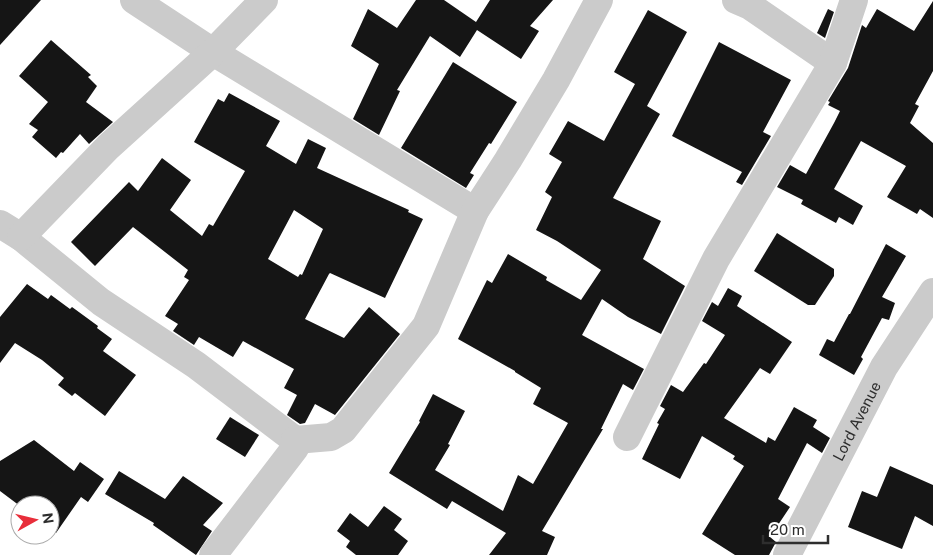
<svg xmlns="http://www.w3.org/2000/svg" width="933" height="555" viewBox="0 0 933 555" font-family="'Public Sans',sans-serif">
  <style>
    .building { fill: #151515; fill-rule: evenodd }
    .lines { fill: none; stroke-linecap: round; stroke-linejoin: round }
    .minor { stroke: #cbcbcb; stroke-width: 28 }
    .labels { text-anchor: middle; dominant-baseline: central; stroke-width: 5; stroke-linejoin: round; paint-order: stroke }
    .street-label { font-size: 15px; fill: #2e2e2e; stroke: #fff }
  </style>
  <rect width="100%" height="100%" fill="#fff"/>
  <g class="building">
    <polygon points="0,0 41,0 0,45"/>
    <polygon points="416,0 444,0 476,22 490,0 553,0 530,26 539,31 521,59 477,30 460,57 430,36 397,90 400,91 379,135 353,119 379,64 351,46 368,9 397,28"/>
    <polygon points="933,1 933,71 915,104 919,106 910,123 933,143 933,218 920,209 917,214 887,197 906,166 861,141 834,189 863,206 853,225 839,217 836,223 801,204 803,200 777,187 790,165 806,174 834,123 840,111 828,105 830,102 828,101 848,68 862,25 866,28 877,9 914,31"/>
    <polygon points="828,9 834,12 825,38 817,33"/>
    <polygon points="648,10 687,32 647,106 660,114 613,198 661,221 643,259 685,286 661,334 628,317 602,299 582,335 644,369 633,390 623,384 601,429 603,429 542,531 555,537 547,555 489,555 506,533 452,501 447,509 389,473 420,422 419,421 433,394 465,411 448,444 450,445 435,470 503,511 518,475 533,484 568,423 533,404 541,388 515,372 515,371 458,339 487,280 492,283 508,254 547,277 546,280 581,300 601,270 557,241 536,230 552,197 545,192 562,162 549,154 568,121 604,141 635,84 614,72"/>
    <polygon points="51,40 91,75 88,77 97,86 86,102 113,122 89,144 80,134 63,153 61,152 56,158 32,137 38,130 29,124 48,102 19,76"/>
    <polygon points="719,42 791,80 763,132 771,136 742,185 736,182 742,172 672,136"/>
    <polygon points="453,62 517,102 491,144 489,143 470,173 474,175 466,188 401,148"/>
    <path d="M229,93L280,121L266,146L296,164L308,139L326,148L317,168L409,210L408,212L423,219L385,298L330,273L329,274L305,319L344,338L369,307L400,334L335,415L315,404L305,423L300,424L287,415L297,395L284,388L294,369L243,341L233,357L199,337L194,345L173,331L178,324L165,316L189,280L184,277L188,270L133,227L95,266L71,242L129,182L138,191L162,158L191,180L170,210L202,236L209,224L213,226L245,171L194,142L218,99L224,102ZM294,210L323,229L302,275L300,274L298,277L268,259Z"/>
    <polygon points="777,233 834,269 834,276 815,305 808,305 754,271"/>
    <polygon points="886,244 906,256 882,297 895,303 889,320 882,318 861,357 863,359 854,375 819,355 827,339 834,342 849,314 850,314"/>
    <polygon points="27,284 48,299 51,295 70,309 72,307 98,326 97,328 112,339 103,351 136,375 105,416 75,393 72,396 58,385 64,378 42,360 15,343 0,363 0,317"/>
    <polygon points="728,288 742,296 737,306 792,342 770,374 760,368 724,418 766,443 768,437 775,441 794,407 817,420 813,427 830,438 822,453 807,443 778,499 790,507 770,537 776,542 769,555 735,555 702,534 744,466 733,459 735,456 702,436 680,479 642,459 659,424 657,423 665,409 660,406 671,385 683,392 704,363 706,364 725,335 702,321 712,302 718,306"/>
    <polygon points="230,417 259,435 245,457 216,439"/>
    <polygon points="34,440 74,471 80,462 104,479 88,502 81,497 56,533 50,528 50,505 20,506 0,491 0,461"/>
    <polygon points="890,466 933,485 933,526 915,516 902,549 848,527 862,491 877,497"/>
    <polygon points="119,471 165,499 183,476 223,503 203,525 212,531 196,555 153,525 154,523 105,494"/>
    <polygon points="384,506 402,519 394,530 408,541 398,555 356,555 346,547 350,541 337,531 350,513 368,527"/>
  </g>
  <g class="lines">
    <g class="minor">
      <polyline points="134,0 213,52 475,211"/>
      <polyline points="736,0 750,6 833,63"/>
      <polyline points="0,224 21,237 101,302 196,365 295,440"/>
      <polyline points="21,237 108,147 213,52 264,0"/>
      <polyline points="627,437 716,259 833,63 854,0"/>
      <polyline points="213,555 295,448 295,440 331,437 343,430 426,326 475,211 508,160 556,80 599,0"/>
      <path id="s1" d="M787,555L884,367L933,292"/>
    </g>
  </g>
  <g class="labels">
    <g class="street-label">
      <text stroke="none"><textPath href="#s1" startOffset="151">Lord Avenue</textPath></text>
    </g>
  </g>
  <g transform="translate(35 520) rotate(82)"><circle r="24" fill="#ffffff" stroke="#ababab"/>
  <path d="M0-4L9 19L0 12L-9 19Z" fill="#e82e3a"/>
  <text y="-8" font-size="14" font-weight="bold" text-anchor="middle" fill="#2e2e2e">N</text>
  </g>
  <path d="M763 535v8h65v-8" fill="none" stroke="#2e2e2e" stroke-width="2.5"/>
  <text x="770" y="535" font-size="15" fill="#2e2e2e" stroke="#ffffff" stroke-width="4" paint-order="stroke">20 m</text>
</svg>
